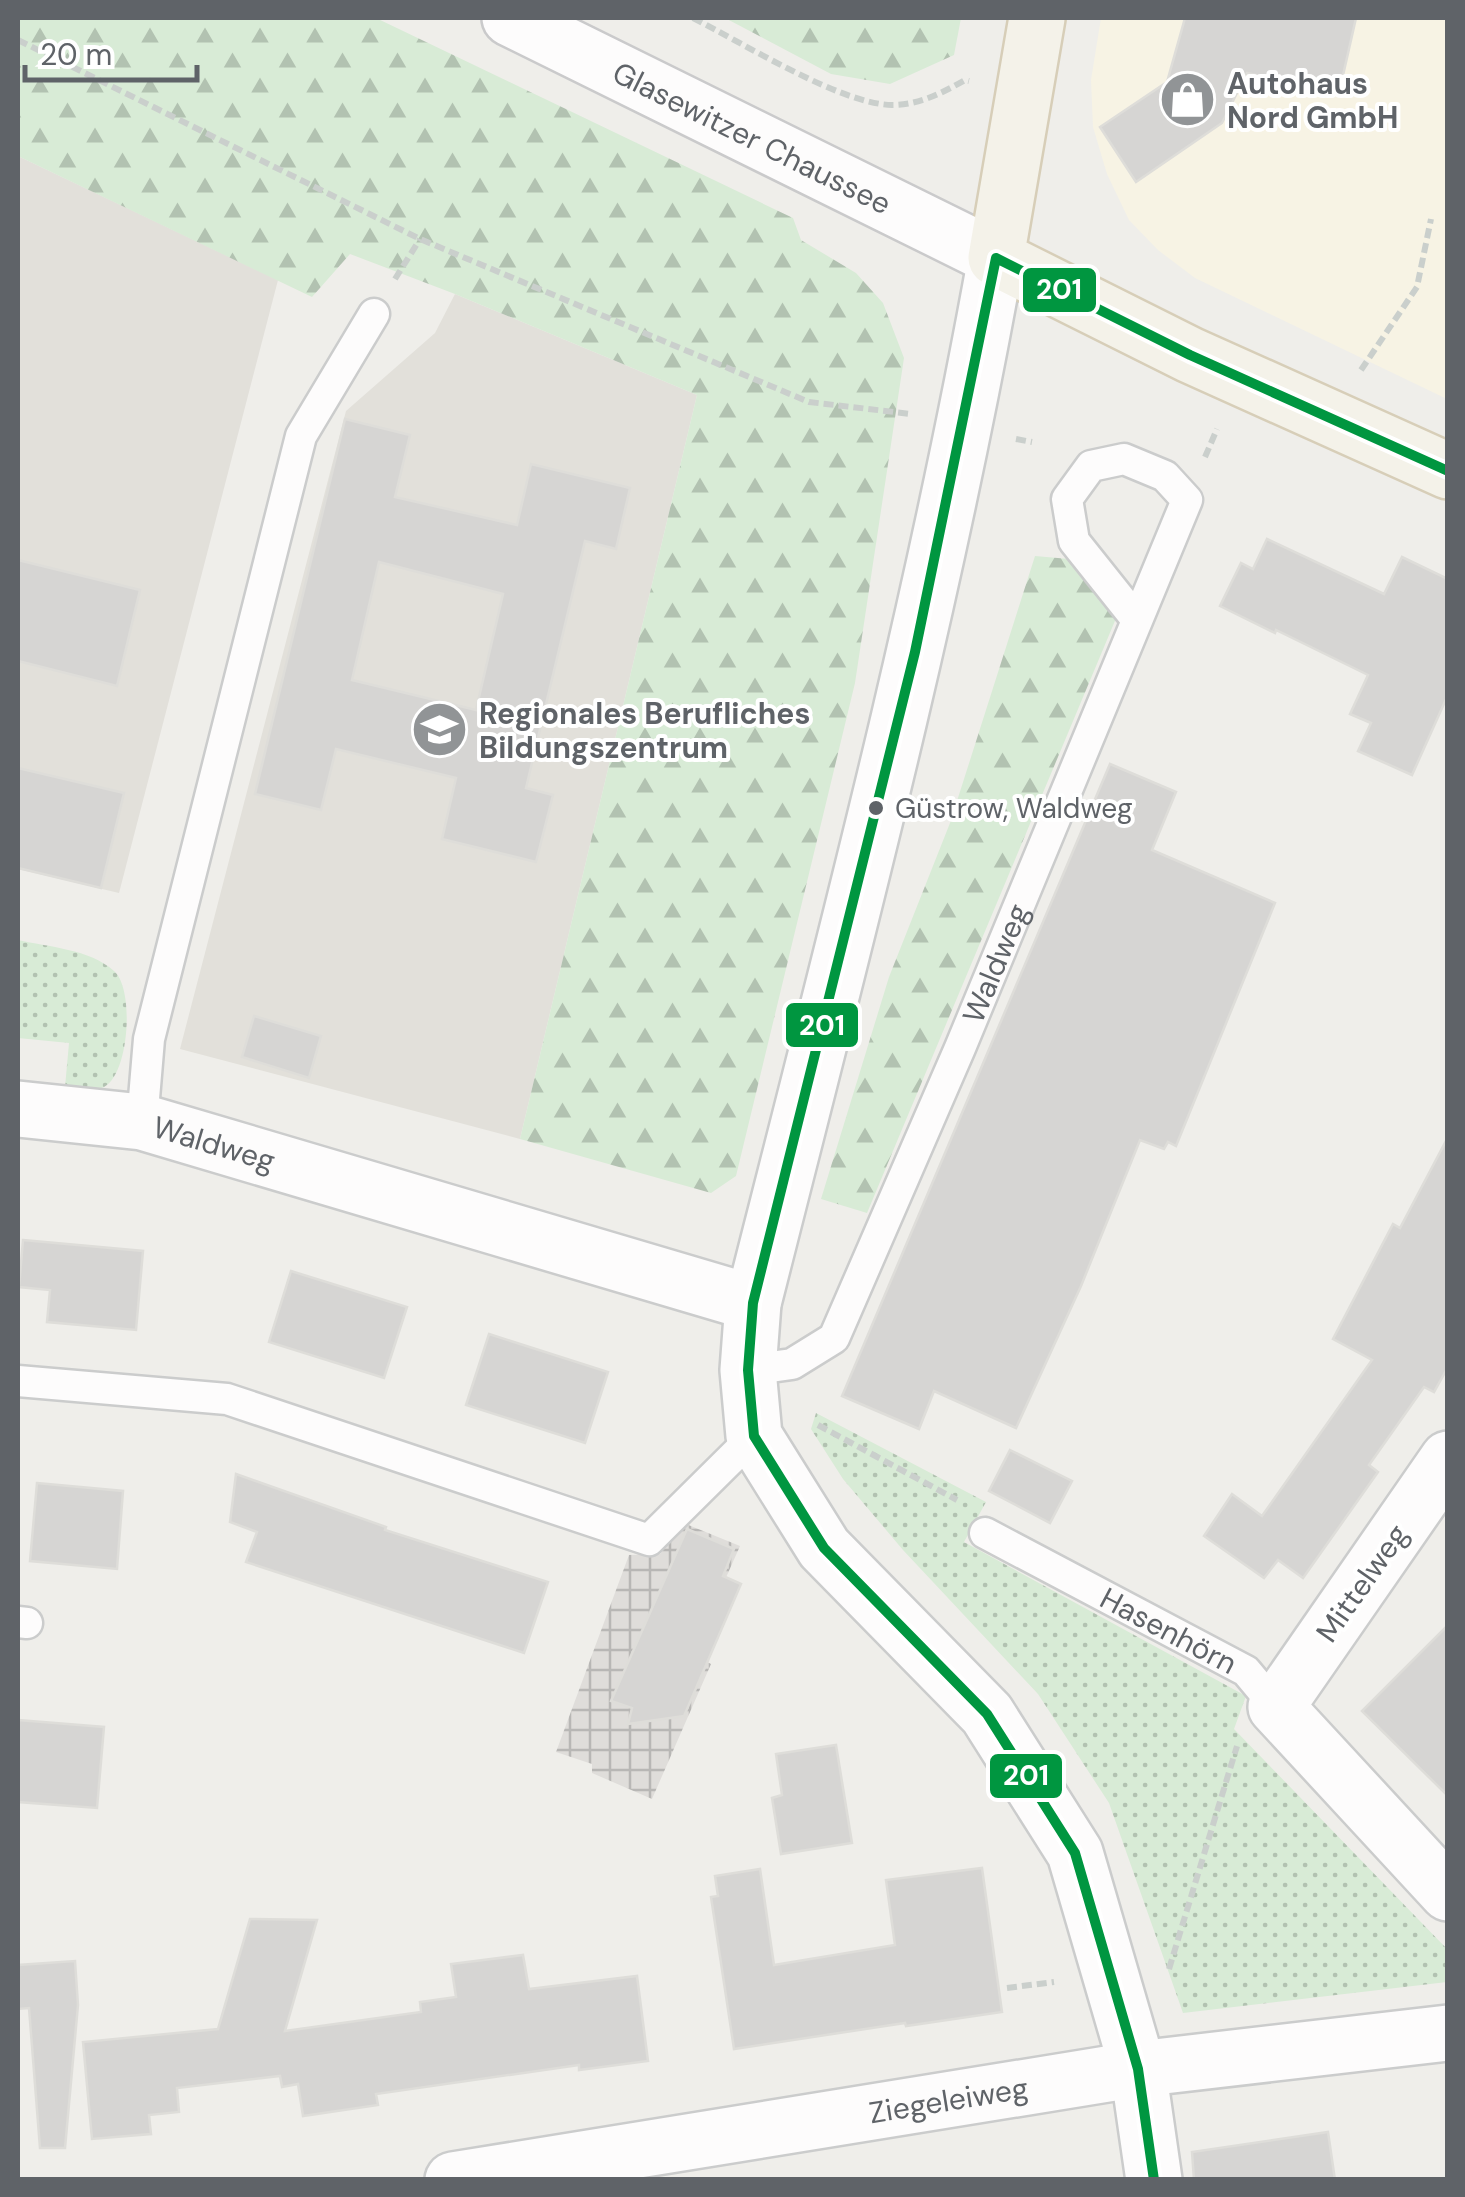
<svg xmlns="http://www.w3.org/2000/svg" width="1465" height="2197" viewBox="0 0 1465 2197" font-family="'DM Sans',sans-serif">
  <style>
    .commercial { fill: #f7f3e4 }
    .industrial { fill: url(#industrial-grid) }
    .education { fill: #e2e0da }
    .grass { fill: url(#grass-dots) }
    .forest { fill: url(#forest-firs) }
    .building { fill: #d6d5d3; stroke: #deddd9; stroke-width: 2.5; fill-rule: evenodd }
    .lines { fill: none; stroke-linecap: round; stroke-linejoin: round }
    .lane-casing { stroke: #cbcccc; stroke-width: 35 }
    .street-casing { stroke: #cbcccc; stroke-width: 60 }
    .secondary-casing { stroke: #cacacb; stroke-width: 60 }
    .primary-casing { stroke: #d7ceb8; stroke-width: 60 }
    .path { stroke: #cacfcc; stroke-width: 6; stroke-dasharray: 10 5; stroke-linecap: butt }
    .lane { stroke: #fdfcfc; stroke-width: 30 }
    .street { stroke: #fdfcfc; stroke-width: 55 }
    .secondary { stroke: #fdfcfc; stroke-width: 55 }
    .primary { stroke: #f4f2e9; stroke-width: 55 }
    .bus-1-casing { stroke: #fff; stroke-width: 18 }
    .bus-1 { stroke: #009640; stroke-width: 10 }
    .bus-dot { fill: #5f6368; stroke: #fff; stroke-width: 4 }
    .labels { text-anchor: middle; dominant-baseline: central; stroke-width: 8; stroke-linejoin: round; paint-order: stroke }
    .bus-label { font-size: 28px; fill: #5f6368; stroke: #fff; text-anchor: start }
    .poi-label { font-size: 30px; font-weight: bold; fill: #5f6368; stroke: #fff; text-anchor: start }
    .street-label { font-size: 30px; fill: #5f6368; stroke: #fff }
    .line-badge { stroke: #fff; stroke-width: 4 }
    .badge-label { font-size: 28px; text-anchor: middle; font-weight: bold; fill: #fff }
  </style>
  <defs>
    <pattern id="industrial-grid" width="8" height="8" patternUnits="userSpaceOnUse" patternTransform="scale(2.5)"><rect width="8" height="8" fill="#dfddda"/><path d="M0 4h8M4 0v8" fill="none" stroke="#b8b7b5"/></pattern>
    <pattern id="grass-dots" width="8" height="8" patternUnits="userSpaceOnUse" patternTransform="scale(2.5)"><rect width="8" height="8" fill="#d8ebd6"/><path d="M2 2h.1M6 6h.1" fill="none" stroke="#b2c2b1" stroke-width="1.8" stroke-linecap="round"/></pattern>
    <pattern id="forest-firs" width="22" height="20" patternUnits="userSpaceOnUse" patternTransform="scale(2.5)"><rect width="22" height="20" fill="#d8ebd6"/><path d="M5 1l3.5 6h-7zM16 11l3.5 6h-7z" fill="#b2c2b1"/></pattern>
  </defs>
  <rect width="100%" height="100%" fill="#efeeea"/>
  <polygon class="commercial" points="1101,18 1447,18 1447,399 1195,278 1158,250 1129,220 1107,174 1093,127 1091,80"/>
  <polygon class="industrial" points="686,1524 740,1546 692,1654 711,1664 652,1799 592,1773 592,1764 556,1752 629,1555 660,1554"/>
  <g class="education">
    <polygon points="18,156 278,280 119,893 18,869"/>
    <polygon points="455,294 697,395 520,1139 180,1049 346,411 435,333"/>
  </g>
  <g class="grass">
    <path d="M18,940C48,947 90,949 114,971C135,989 129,1075 104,1087C93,1093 77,1088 65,1087L69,1043L18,1038Z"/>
    <polygon points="816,1413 986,1502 964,1542 1246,1696 1234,1729 1447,1949 1447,1982 1183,2013 1109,1803 1038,1694 903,1550 843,1479 811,1429"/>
  </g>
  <g class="forest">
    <polygon points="18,18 376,18 793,218 801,240 856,273 883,303 904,358 855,683 736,1176 711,1193 520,1139 697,395 455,294 350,254 312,297 18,156"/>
    <polygon points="725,18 961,18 954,55 890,84 831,74"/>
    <polygon points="1035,556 1069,559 1117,616 867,1213 821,1199 889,977 950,823"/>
  </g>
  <g class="building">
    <polygon points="1185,18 1356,18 1339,93 1247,73 1222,123 1136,182 1100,127 1167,82"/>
    <path d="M345,419L410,435L395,497L517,525L531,464L630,488L616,549L585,541L526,788L553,795L536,862L442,839L456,778L336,749L321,810L255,794ZM379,562L503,594L476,710L352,680Z"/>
    <polygon points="1267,539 1384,594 1402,557 1448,579 1447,697 1412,775 1358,751 1371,723 1350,714 1368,675 1276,630 1275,633 1220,606 1241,563 1253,569"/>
    <polygon points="18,560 140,590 117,686 18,661"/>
    <polygon points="1110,764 1176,792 1152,850 1275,903 1176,1146 1168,1142 1164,1149 1140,1140 1081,1286 1016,1428 934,1391 919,1429 842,1396"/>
    <polygon points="18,768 124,793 101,888 18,868"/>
    <polygon points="254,1016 321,1036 309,1078 242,1057"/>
    <polygon points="1448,1137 1448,1367 1434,1392 1424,1387 1369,1465 1378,1472 1303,1578 1278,1560 1264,1578 1204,1536 1232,1494 1262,1516 1372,1360 1333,1339 1393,1224 1400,1228"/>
    <polygon points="23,1240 143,1251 136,1330 47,1322 50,1290 19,1287"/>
    <polygon points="291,1271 407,1307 384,1378 269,1342"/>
    <polygon points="489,1334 608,1372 585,1443 466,1405"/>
    <polygon points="1010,1450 1072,1481 1050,1523 989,1491"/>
    <polygon points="236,1474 386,1527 385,1530 548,1582 524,1653 246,1562 257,1532 230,1522"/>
    <polygon points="37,1483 123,1491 117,1569 30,1561"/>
    <polygon points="687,1529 734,1549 723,1576 741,1584 684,1716 628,1724 632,1708 611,1701"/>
    <polygon points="1448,1625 1448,1796 1362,1711"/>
    <polygon points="18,1720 104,1727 97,1808 18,1802"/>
    <polygon points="836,1745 852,1843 781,1854 772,1798 782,1795 776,1754"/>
    <polygon points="982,1868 1002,2012 906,2026 905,2023 734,2049 711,1897 718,1896 715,1876 760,1869 774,1965 895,1945 886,1880"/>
    <polygon points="250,1919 317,1920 285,2031 421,2012 420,2002 456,1997 451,1964 523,1955 529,1989 637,1976 648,2061 579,2070 579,2065 376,2094 378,2105 303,2116 298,2084 282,2087 280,2076 177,2088 179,2112 149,2115 151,2134 92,2139 83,2042 218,2029"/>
    <polygon points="75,1961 78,2005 65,2148 40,2148 29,2008 18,2009 18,1965"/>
    <polygon points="1328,2132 1335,2180 1194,2180 1192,2152"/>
  </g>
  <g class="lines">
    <defs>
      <g id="lane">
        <polyline points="142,1122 149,1039 301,436 374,314"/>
        <path id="s1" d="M748,1370L792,1364L834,1338L960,1048L1187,500L1165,476L1124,459L1091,466L1067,499L1074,541L1137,620"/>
        <polyline points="18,1381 227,1399 649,1540 754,1436"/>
        <path id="s2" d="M985,1533L1246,1671L1276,1707"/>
        <polyline points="18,1622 27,1623"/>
      </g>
      <g id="street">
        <path d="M996,258C933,610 841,956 753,1303L748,1370L754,1436L824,1548L987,1714L1075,1853L1138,2069L1154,2180"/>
        <path id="s3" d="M18,1109L142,1122L753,1303"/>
        <polyline points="1448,1459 1276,1707 1448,1893"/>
        <path id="s4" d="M453,2180L1138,2069L1448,2033"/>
      </g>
      <g id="secondary">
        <path id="s5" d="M510,18L996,258"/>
      </g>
      <polyline id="primary" points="1037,18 996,258 1190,355 1448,471"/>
    </defs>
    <use href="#lane" class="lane-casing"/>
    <use href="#street" class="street-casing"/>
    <use href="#secondary" class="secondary-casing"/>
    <use href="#primary" class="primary-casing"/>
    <g class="path">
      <path d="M693,18C743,43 840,104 892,105C919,105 942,93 965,80L969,81"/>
      <polyline points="18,40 420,239 809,402 911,414"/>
      <polyline points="395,279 420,239"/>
      <polyline points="1361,370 1417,287 1431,219"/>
      <polyline points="1016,439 1032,442"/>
      <polyline points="1205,457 1217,429"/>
      <polyline points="818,1425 957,1500"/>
      <polyline points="1169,1969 1237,1746"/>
      <polyline points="1007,1988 1054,1982"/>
    </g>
    <use href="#lane" class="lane"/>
    <use href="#street" class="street"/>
    <use href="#secondary" class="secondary"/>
    <use href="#primary" class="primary"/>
    <defs>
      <polyline id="bus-1" points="1154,2180 1138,2069 1075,1853 987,1714 824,1548 754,1436 748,1370 753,1303 915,652 996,258 1190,355 1448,471"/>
    </defs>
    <use href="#bus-1" class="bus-1-casing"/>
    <use href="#bus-1" class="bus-1"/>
  </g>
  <defs>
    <symbol id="shop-disc" viewBox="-11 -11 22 22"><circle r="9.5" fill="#919496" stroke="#fff"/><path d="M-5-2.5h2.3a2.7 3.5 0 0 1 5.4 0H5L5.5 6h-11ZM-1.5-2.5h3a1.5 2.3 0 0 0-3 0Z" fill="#fff"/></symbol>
    <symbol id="university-disc" viewBox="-11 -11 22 22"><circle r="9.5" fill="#919496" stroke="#fff"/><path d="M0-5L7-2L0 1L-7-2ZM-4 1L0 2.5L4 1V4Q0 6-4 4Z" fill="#fff"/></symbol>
  </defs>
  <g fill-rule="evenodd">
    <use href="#shop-disc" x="1156" y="68" width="63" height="63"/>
    <use href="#university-disc" x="408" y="698" width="63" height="63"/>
  </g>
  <circle class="bus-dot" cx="876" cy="808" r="9"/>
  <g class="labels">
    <g class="bus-label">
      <text x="895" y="808">Güstrow, Waldweg</text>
    </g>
    <g class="poi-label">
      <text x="1227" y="83">Autohaus<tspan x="1227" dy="34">Nord GmbH</tspan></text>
      <text x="479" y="713">Regionales Berufliches<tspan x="479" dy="34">Bildungszentrum</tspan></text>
    </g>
    <g class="street-label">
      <text stroke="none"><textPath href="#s5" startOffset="270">Glasewitzer Chaussee</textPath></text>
      <text stroke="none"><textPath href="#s1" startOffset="502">Waldweg</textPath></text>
      <text stroke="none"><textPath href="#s3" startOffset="200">Waldweg</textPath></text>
      <text transform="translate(1362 1583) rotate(-55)">Mittelweg</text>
      <text stroke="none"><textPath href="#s2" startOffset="208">Hasenhörn</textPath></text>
      <text stroke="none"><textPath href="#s4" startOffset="502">Ziegeleiweg</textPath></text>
    </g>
  </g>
  <g class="line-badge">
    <rect x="1021" y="266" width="77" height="48" rx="10" fill="#009640"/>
    <rect x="784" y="1001" width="76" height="48" rx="10" fill="#009640"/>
    <rect x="988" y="1752" width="76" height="48" rx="10" fill="#009640"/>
  </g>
  <g class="badge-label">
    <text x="1059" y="299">201</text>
    <text x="822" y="1035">201</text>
    <text x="1026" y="1785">201</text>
  </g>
  <rect width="1465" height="2197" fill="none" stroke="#5f6368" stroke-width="40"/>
  <path d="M25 65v15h172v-15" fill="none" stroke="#5f6368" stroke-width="5"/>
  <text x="40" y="65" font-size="30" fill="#5f6368" stroke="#ffffff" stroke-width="8" paint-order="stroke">20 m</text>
</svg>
